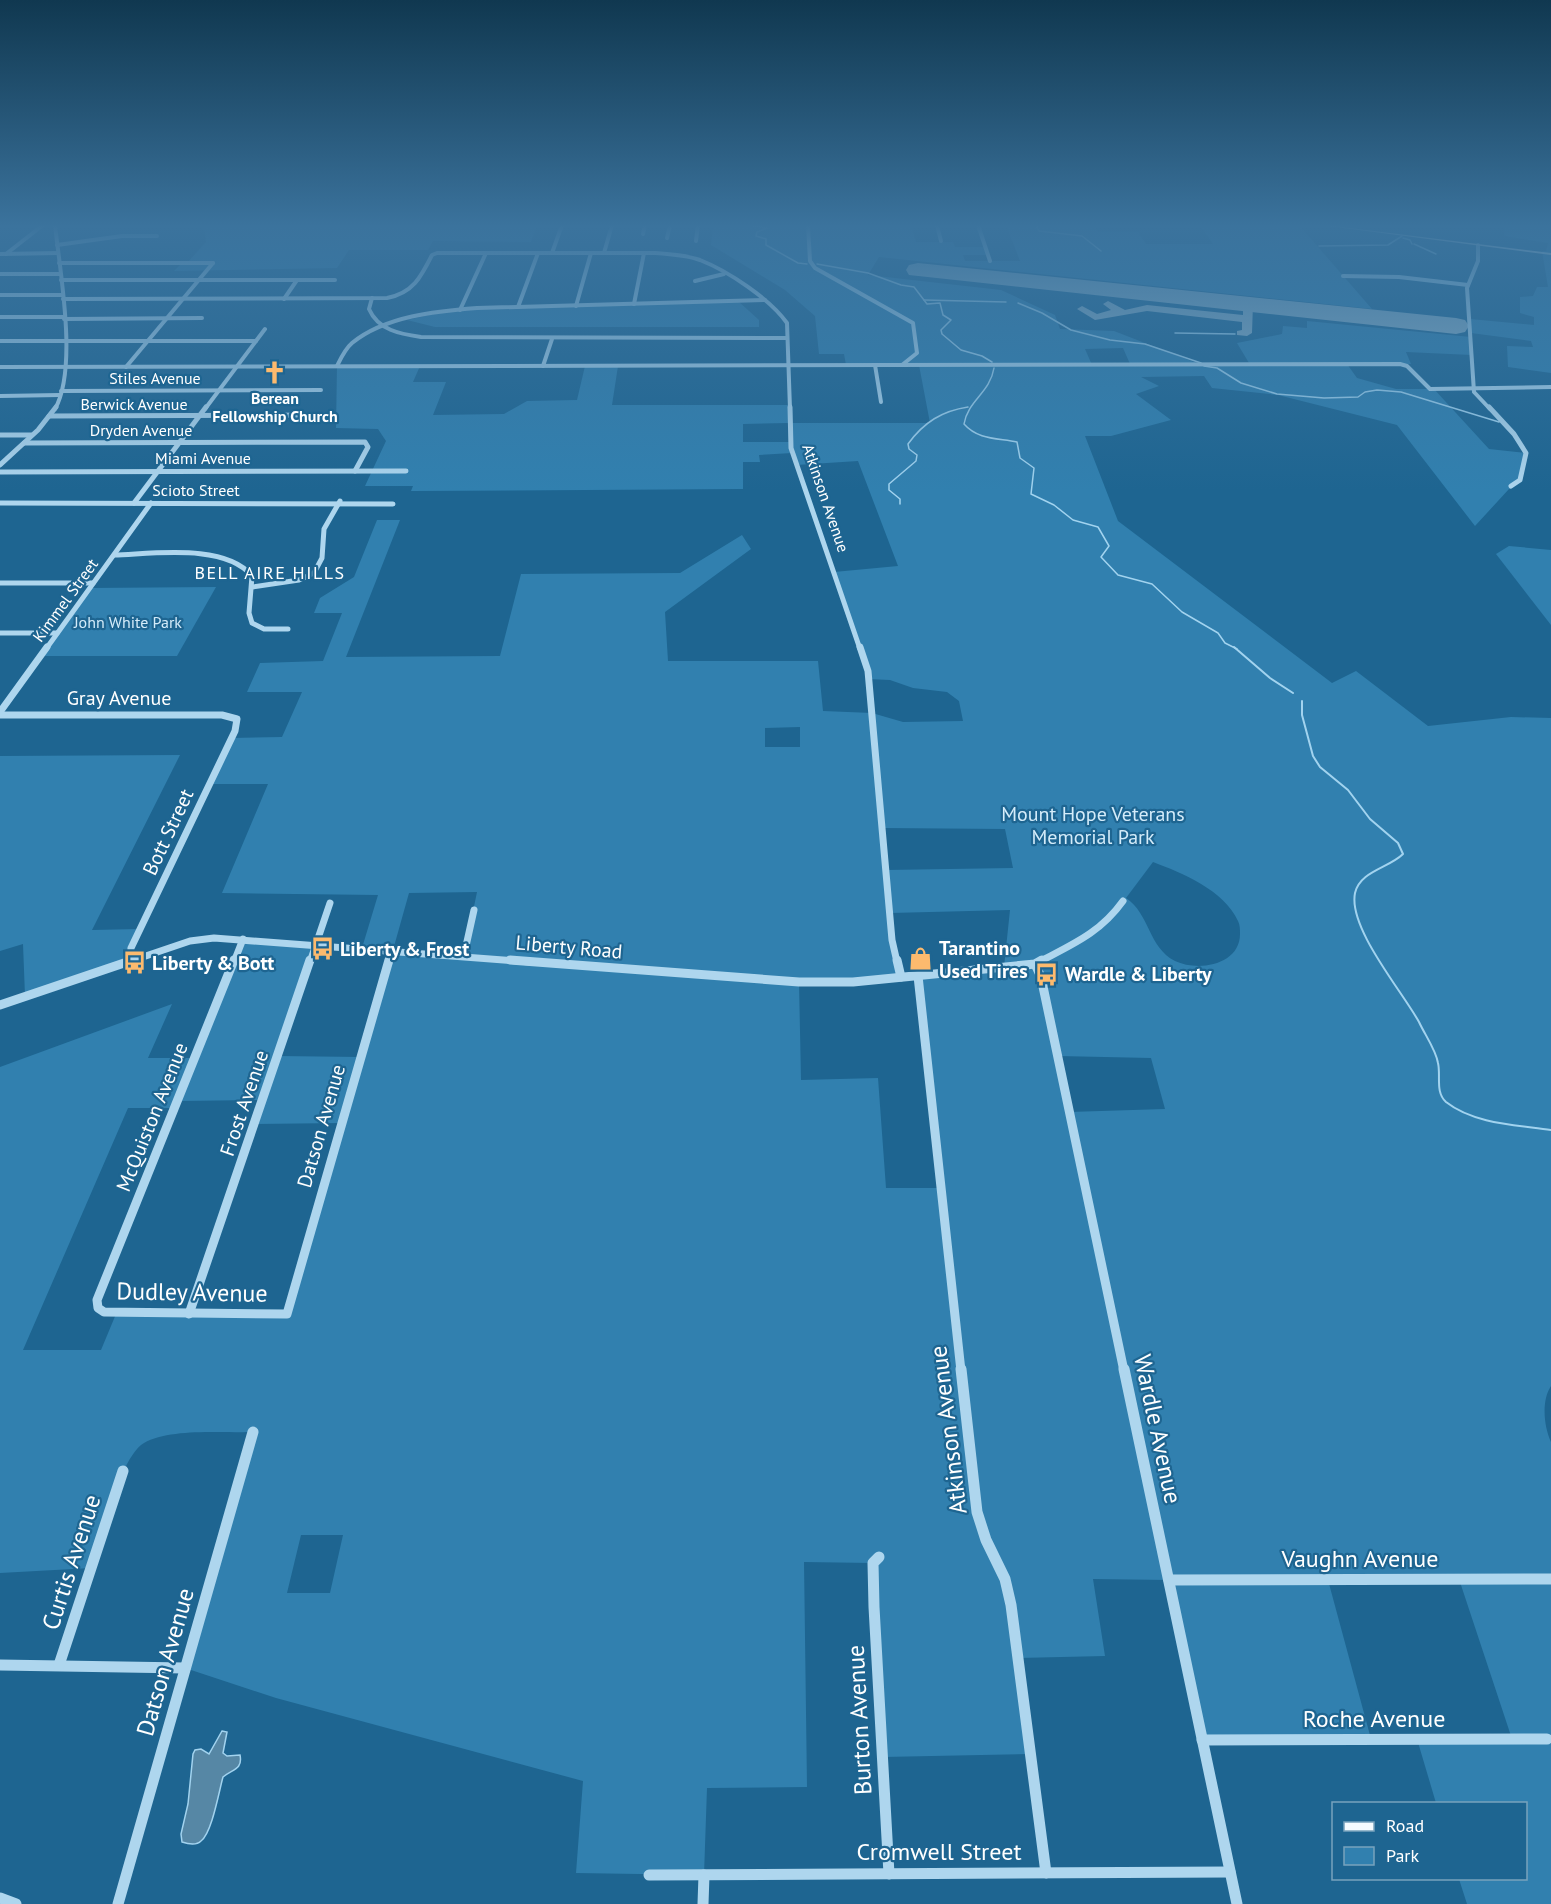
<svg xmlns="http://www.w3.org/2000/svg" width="1551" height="1904" viewBox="0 0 1551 1904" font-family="'PT Sans',sans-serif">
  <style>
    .green { fill: #3180af; fill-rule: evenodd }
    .water { fill: #5687a5; stroke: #a2d3ef; stroke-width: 1.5 }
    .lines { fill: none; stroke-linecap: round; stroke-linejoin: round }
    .stream-far1 { stroke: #a2d3ef; stroke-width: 1.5 }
    .stream { stroke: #a2d3ef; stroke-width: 2 }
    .taxiway { fill: #8eb2c8; fill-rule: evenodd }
    .runway { fill: #8eb2c8; fill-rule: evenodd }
    .minor-far4 { stroke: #aed6ee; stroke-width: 4 }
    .minor-far3 { stroke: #aed6ee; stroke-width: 5 }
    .minor-far2 { stroke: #aed6ee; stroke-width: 7 }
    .minor-far1 { stroke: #aed6ee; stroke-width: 9 }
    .minor { stroke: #aed6ee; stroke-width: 11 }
    .major { fill: #f5fbff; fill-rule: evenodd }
    .labels { text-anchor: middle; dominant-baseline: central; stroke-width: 4.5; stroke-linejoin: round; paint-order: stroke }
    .far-street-label { font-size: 16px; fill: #fff; stroke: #1e6591 }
    .far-poi-label { font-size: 16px; font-weight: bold; fill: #fff; stroke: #1e6591 }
    .far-park-label { font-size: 16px; fill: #d4ecfa; stroke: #1e6591 }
    .far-neighbourhood-label { font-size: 18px; letter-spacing: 1.5px; fill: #fff; stroke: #1e6591 }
    .street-label { font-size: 20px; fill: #fff; stroke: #1e6591 }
    .park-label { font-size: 20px; fill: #d4ecfa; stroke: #1e6591 }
    .poi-label { font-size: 20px; font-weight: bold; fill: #fff; stroke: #1e6591; text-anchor: start }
    .near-street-label { font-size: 24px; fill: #fff; stroke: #1e6591 }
  </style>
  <rect width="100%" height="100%" fill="#1e6591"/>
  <g class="green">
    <polygon points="197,225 537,225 531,242 433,241 428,250 349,250 337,268 174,271 182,263 187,263 206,242 204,227"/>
    <path d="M713,225H911L916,242H953L955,247H985L988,255H963L965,261H1020L1006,225H1094L1098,232H1138L1146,244H1213L1200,225H1299L1372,309L879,257L868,275L1001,290L1055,315L1060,329L1114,331L1199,364L1249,363L1237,343L1282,334L1283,326L1307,328V321L1471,337L1472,355L1406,352L1411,364H1347L1357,378L1396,389H1434L1489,449L1526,453L1520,480L1509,489L1475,526L1397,425L1278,395L1212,388L1204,376L1141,377L1159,386L1136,394L1171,420L1111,436H1085L1118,521L1332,683L1356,671L1428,726L1511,717L1551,718V1386C1541,1401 1544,1427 1551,1442V1904H1467L1459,1879L1526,1878V1804L1436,1803L1417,1739H1512L1459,1579L1328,1580L1371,1739L1202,1740L1169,1580L1093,1579L1105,1656L1018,1658L1030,1754L883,1757L873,1563L804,1562L807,1787L707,1788L704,1875L576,1873L583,1781L276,1698L185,1668L253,1432C223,1433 169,1428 144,1443C120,1457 100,1539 91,1568L0,1573V1067L172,1004L148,1058H195L243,939L316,944L277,1056L361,1057L392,950L362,948L378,895L222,893L268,784H209L232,738L282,737L302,692H247L260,663L323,661L342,613H314L320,598L354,577L377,520H400L346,657L500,656L521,574L680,573L742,535L751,549L665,612L668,661H818L823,711L872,713L903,722L963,721L959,701L947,692L913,688L890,680L868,679L834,572L898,566L858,461L796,465L792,453L759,455L760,462H743V489L411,491L413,486H365L386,441L378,429L336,428L337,366H420L413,382H446L433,415L504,414L527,401L577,400L585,366H618L612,405H789V423H930L919,365H846L844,354H819L815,316L785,290L711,245ZM1123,348L1130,364L1092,365L1085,349ZM788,423L789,442H743V424ZM800,727V747H765V728ZM883,828L1005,829L1013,868L886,870ZM1153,862C1182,873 1224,890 1238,921C1240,925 1240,929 1240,934C1240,965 1198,972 1175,961C1148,947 1150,914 1126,898ZM477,892L464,955L393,950L409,893ZM1010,910L1004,967L918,976L941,1188H886L878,1078L801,1080L799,982L901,977L890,913ZM1058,1056L1151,1058L1165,1109L1069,1112ZM261,1100L254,1124L342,1123L287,1314H116L101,1350H23L128,1108H175L178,1101ZM301,1535H343L330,1593H287Z"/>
    <polygon points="1505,225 1551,225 1551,373 1508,367 1507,346 1533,347 1531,341 1471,333 1470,319 1534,325 1534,317 1520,313 1520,297 1533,296 1537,287 1548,287 1542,251 1546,251 1548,243 1504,236"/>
    <polygon points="738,301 759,320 759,327 435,327 407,320 452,310"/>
    <polygon points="1509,546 1551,550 1551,625 1496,554"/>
    <polygon points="216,587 177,656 40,656 90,588"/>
    <polygon points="180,755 92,930 140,929 130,961 25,996 23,944 0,951 0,756"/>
  </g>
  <path class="water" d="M222,1731L227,1732L223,1753L227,1756L240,1755C243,1770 232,1769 223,1777C219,1791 212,1833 201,1841C196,1846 188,1844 182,1842L181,1834L188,1804L193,1754L195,1750L201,1749L209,1754Z"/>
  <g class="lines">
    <g class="stream-far1">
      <polyline points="749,225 767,228 757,232 756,236 766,239 766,245 798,263 807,264"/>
      <polyline points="1036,225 1039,231 1082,236 1101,251"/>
      <polyline points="1403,238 1410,240 1412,244"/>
      <polyline points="1414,244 1436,254"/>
      <polyline points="1319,246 1388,245 1402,236"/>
      <polyline points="817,264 868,273 901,285 914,287 927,304 940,303 943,315 951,320 941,330 942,334 961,350 982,356 992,362"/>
      <polyline points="924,300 1006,302"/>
      <polyline points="1018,303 1042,313 1071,330 1110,340 1145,344 1201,363"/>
      <polyline points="1175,333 1235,334"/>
      <polyline points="1204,366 1217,368 1241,383 1277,394 1324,398 1358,397 1365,392 1377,390 1401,392 1499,422"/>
      <path d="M994,368C990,393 968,400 964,424C978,440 998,438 1017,442L1020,458L1034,468L1031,494L1054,505L1073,520L1098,527L1109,546L1101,557L1118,575L1152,584L1182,612L1218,633L1225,643L1237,649"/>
      <path d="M900,504V499L889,490V484L916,461L917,455L909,449L908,444C924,422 942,411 968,407"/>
    </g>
    <g class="stream">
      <polyline points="1234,647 1270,678 1293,693"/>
      <path d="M1302,701V715L1313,756L1320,767L1348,790L1370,819L1398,843L1403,854C1389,868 1360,871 1355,893C1348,928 1402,991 1419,1022C1425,1035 1436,1050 1438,1063C1441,1076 1435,1092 1446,1102C1474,1124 1517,1125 1551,1130"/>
    </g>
    <polygon class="taxiway" points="1108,301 1125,310 1147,305 1243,315 1243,304 1248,301 1253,304 1252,333 1247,336 1237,335 1237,331 1242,330 1242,322 1147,311 1095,320 1077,309 1082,306 1097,314 1111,310 1103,304"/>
    <polygon class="runway" points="918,263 1456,318 1465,320 1469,326 1465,332 1456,334 909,275 906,270 909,265"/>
    <g class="minor-far4">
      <path d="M55,225C60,272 78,368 55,409"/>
      <polyline points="808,225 810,261 815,268 913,323 917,353 902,365"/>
      <polyline points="937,225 941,241"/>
      <polyline points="978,225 990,261"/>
      <polyline points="643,234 645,225"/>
      <polyline points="667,238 670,225"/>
      <polyline points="696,241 698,225"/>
      <polyline points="57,245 122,236 157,236"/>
      <polyline points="1478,245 1478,261 1467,288 1474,392 1490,409"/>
      <polyline points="552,253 562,225"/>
      <polyline points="604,253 612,225"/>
      <polyline points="0,254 58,253"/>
      <polyline points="6,254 43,225"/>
      <polyline points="59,263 213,263"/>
      <polyline points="0,274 60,274"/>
      <polyline points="1343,276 1399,277 1468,285"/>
      <polyline points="61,280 335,280"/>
      <polyline points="695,281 724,274"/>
      <polyline points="0,295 62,295"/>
      <path d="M372,298L369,309C378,330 400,334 421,337L787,338"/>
      <path d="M63,299L387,298C413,293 421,277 432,255L437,253H654C669,254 686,255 700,260C728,271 770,299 787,323L790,409"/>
      <polyline points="284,299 297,280"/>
      <polyline points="634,304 644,253"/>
      <polyline points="576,306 591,253"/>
      <polyline points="518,307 538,253"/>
      <polyline points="460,310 486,253"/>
      <polyline points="0,317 64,317"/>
      <polyline points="64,319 202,318"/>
      <polyline points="0,341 256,341"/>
      <polyline points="875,365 881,402"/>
      <path d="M337,366C341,358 345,349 352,343C385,316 437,311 477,308L765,300"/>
      <polyline points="543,366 552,339"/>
      <polyline points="0,367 1400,364 1407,366 1430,389 1551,387"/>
      <polyline points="126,367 213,263"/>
      <polyline points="61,391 321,390"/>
      <polyline points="0,396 60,395"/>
      <polyline points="205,409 265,329"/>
    </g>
    <g class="minor-far3">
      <polyline points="790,407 791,448 860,649"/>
      <polyline points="1489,407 1514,434 1526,453 1520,480 1511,486"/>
      <polyline points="49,416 327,415"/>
      <polyline points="0,435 31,435"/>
      <polyline points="24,443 365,442 368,447 355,471"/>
      <polyline points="0,465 38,430 56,407"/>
      <polyline points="0,472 406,471"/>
      <polyline points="0,503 393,504"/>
      <polyline points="134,503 206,407"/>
      <path d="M114,555C153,554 225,543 252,576L249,613L252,623L264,629H288"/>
      <polyline points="0,583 93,583"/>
      <polyline points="252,587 299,580 314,573 322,558 324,529 340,501"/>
      <polyline points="0,633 57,633"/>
      <polyline points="46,649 151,503"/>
    </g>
    <g class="minor-far2">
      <polyline points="860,647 868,671 892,940 897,962"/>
      <polyline points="0,712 47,647"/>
      <polyline points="0,715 222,715 237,719 235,731 131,948 130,961"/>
      <polyline points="464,955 474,910"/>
      <polyline points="128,962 190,941 214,938 530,962"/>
      <polyline points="234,962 243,939"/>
      <polyline points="310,962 330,903"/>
      <polyline points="389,962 392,950"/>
      <path d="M1039,962C1073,944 1100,933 1123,901"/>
    </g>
    <g class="minor-far1">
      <polyline points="234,960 97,1300 98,1308 104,1312 287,1314 389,960"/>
      <polyline points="510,960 799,982 853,982 1035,964 1042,960"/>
      <polyline points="897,960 901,977"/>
      <polyline points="1035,964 1041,977 1124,1371"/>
      <polyline points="918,976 961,1371"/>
      <polyline points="0,1005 133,960"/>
      <polyline points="189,1314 310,960"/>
    </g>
    <g class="minor">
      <polyline points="961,1369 977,1512 986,1540 1005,1579 1011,1605 1046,1873"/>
      <polyline points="1124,1369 1237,1904"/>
      <polyline points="879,1557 873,1563 874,1607 889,1874"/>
      <polyline points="1169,1580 1551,1579"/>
      <polyline points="0,1665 185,1668"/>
      <polyline points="59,1665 123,1471"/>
      <polyline points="1202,1740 1547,1739"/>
      <polyline points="649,1875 1230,1872"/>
      <polyline points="0,1898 16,1904"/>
      <polyline points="118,1904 253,1432"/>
      <polyline points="703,1904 704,1875"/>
    </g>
    <polygon class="major" points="1326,225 1551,253 1551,255 1328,226"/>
  </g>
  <linearGradient id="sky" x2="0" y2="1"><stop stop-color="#103850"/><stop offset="0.46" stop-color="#3b739d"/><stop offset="1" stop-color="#3b739d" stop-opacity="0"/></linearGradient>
  <rect width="1551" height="491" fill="url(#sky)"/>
  <defs>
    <symbol id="church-bare" viewBox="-9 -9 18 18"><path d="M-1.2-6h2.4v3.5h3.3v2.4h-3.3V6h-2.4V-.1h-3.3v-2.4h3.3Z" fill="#fcba6e" stroke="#1e6591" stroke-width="2.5" paint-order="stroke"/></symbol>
    <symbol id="bus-bare" viewBox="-9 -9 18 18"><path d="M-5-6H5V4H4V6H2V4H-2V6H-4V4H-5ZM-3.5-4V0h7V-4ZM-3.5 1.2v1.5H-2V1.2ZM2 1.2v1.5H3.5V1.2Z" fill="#fcba6e" stroke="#1e6591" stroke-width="2.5" paint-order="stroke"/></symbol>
    <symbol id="shop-bare" viewBox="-9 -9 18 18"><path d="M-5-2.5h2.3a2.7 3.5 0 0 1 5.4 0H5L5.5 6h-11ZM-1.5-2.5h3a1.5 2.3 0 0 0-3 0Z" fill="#fcba6e" stroke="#1e6591" stroke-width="2.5" paint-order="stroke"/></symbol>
  </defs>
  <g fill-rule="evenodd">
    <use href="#church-bare" x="258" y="356" width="33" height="33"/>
    <use href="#bus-bare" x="306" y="932" width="33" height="33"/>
    <use href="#shop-bare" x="904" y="942" width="33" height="33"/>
    <use href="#bus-bare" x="118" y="946" width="33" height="33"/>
    <use href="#bus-bare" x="1030" y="958" width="33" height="33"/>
  </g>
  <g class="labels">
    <g class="far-street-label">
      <text x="155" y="378">Stiles Avenue</text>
      <text x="134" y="404">Berwick Avenue</text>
      <text x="141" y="430">Dryden Avenue</text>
      <text x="203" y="458">Miami Avenue</text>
      <text x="196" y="490">Scioto Street</text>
      <text transform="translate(826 498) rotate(71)">Atkinson Avenue</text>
      <text transform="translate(65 600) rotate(-54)">Kimmel Street</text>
    </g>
    <g class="far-poi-label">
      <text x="275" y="398">Berean<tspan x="275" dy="18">Fellowship Church</tspan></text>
    </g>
    <g class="far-park-label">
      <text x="128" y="622">John White Park</text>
    </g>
    <g class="far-neighbourhood-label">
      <text x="270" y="572">BELL AIRE HILLS</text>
    </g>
    <g class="street-label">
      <text x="119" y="698">Gray Avenue</text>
      <text transform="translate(168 832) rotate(-65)">Bott Street</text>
      <text transform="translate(569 947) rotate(5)">Liberty Road</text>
      <text transform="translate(244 1103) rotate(-71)">Frost Avenue</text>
      <text transform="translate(152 1117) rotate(-68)">McQuiston Avenue</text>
      <text transform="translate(321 1126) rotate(-74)">Datson Avenue</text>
    </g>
    <g class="park-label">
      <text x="1093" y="814">Mount Hope Veterans<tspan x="1093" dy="23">Memorial Park</tspan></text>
    </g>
    <g class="poi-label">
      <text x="939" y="948">Tarantino<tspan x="939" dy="23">Used Tires</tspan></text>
      <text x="340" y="949">Liberty &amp; Frost</text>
      <text x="152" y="963">Liberty &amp; Bott</text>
      <text x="1065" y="974">Wardle &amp; Liberty</text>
    </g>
    <g class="near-street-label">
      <text transform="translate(192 1292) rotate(1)">Dudley Avenue</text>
      <text transform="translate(1158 1429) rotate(78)">Wardle Avenue</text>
      <text transform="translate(948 1430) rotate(-97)">Atkinson Avenue</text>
      <text x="1360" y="1558">Vaughn Avenue</text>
      <text transform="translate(71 1562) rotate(-72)">Curtis Avenue</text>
      <text transform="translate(165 1662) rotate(-74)">Datson Avenue</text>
      <text x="1374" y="1718">Roche Avenue</text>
      <text transform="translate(859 1720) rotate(-93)">Burton Avenue</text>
      <text x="939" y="1851">Cromwell Street</text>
    </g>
  </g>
  <rect x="1332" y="1802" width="195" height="78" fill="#1e6591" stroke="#78a3bd" stroke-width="1.5"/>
  <rect x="1344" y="1822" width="30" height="9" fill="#f5fbff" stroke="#78a3bd" stroke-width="1.5"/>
  <text x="1386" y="1832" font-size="18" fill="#ffffff">Road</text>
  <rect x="1344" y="1847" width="30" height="18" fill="#3180af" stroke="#78a3bd" stroke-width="1.5"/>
  <text x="1386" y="1862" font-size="18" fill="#ffffff">Park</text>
</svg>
